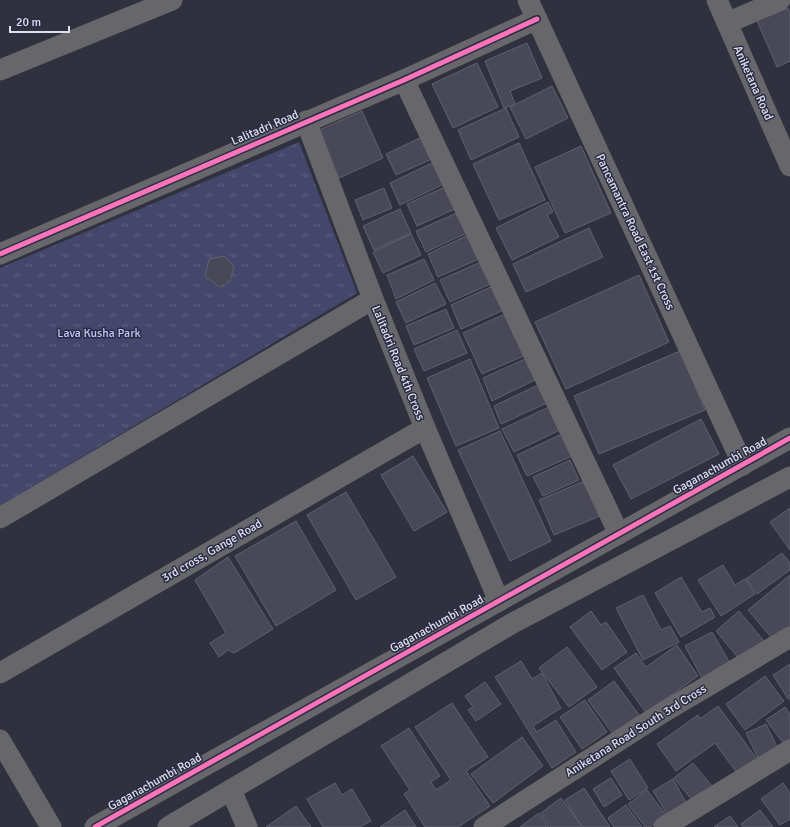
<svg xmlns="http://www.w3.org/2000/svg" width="790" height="827" viewBox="0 0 790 827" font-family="Signika,sans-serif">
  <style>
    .park { fill: url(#park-tufts) }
    .building { fill: #484859; stroke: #60616d }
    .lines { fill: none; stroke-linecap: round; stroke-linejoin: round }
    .street { stroke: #66666b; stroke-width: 21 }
    .cycleway-casing { stroke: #2a2c44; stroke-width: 8 }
    .cycleway { stroke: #fb73b8; stroke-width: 5 }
    .labels { text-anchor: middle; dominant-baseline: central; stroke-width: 3; stroke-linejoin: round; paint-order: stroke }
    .street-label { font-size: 12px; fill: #dee0f0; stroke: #2a2c44 }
    .park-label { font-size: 12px; fill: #c0c5f9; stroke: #2a2c44 }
  </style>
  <defs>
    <pattern id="park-tufts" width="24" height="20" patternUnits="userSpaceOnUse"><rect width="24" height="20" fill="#44466b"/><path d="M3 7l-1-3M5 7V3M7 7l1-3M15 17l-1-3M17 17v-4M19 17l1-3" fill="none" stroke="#5f6080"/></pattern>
  </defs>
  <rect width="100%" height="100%" fill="#30313e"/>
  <polygon class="park" points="299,142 357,293 0,506 0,268"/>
  <g class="building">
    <polygon points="788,8 790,15 790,61 777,67 757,21"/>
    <polygon points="527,43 542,78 510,91 515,104 504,108 485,61"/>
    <polygon points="477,63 498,107 453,128 432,84"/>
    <polygon points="552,86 568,118 526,139 510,107"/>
    <polygon points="506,108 519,137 471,160 458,130"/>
    <polygon points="362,111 383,158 339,178 317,131"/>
    <polygon points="424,136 434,158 396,175 386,154"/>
    <polygon points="519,143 545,200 499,220 473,164"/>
    <polygon points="581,146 611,213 565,233 535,167"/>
    <polygon points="436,161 446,183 400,205 390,183"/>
    <polygon points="447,186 457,208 417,226 407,204"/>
    <polygon points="384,188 392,208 363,220 355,200"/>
    <polygon points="548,202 553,212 547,215 559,237 512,260 496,228"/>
    <polygon points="400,209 411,233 374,250 363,226"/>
    <polygon points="461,211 471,231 426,252 416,231"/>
    <polygon points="589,228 603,257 526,292 513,264"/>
    <polygon points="411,234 421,255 383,273 373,252"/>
    <polygon points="470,234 481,258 438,277 428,254"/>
    <polygon points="224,256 234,266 230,281 220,287 205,277 209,259"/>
    <polygon points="424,259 434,280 396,299 387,275"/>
    <polygon points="485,260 495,282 450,302 440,280"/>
    <polygon points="639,275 669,342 566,389 535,322"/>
    <polygon points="435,283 446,304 406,323 396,302"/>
    <polygon points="495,285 506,309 461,329 451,305"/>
    <polygon points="446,309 454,328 414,345 406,326"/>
    <polygon points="507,313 526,355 482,374 463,333"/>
    <polygon points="457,330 467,353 424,371 414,349"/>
    <polygon points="680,351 705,410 599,454 574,396"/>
    <polygon points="470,359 499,428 456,446 427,378"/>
    <polygon points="525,359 535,380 492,401 483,378"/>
    <polygon points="540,384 549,402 501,424 494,406"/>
    <polygon points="549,407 560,430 514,452 502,429"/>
    <polygon points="701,419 719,454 631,499 613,465"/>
    <polygon points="500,431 551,541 510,561 458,450"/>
    <polygon points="562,434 572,456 527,476 517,455"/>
    <polygon points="413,456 447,512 414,531 381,475"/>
    <polygon points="570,460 579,480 543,496 533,477"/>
    <polygon points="584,481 600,516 554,535 539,500"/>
    <polygon points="346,492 396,577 356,600 307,515"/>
    <polygon points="790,508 790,550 770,522"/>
    <polygon points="296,521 336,590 276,626 235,556"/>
    <polygon points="782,553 790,563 790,570 757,594 746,579"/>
    <polygon points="228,557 273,629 234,653 228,650 219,657 210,643 226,633 195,580"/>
    <polygon points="723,565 735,585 745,579 755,594 721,616 698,580"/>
    <polygon points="790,575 790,629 775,642 748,610"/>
    <polygon points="681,577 702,612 710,608 715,617 681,637 655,593"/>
    <polygon points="643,595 661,630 670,626 679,642 643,660 616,608"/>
    <polygon points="591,611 601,625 606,622 627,652 602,670 570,627"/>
    <polygon points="739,611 764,641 740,660 716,631"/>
    <polygon points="712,632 731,665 703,680 685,646"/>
    <polygon points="677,645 698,676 646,713 614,668 636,653 646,667"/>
    <polygon points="567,647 597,687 569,707 539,668"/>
    <polygon points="521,661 532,679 542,673 561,708 533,726 537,732 556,720 576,752 552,768 495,677"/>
    <polygon points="790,664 790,698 788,699 773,675"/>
    <polygon points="765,676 784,701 745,730 726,704"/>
    <polygon points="614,681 639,715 613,734 588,700"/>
    <polygon points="485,682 501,704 476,721 468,710 473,707 465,696"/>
    <polygon points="585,700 607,732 582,749 560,717"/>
    <polygon points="452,703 488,757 466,771 490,806 458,827 425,827 404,794 410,790 381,746 409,728 440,776 431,782 436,790 451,780 415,727"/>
    <polygon points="718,706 757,759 737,773 715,743 676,771 657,744 698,715 700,719"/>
    <polygon points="785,707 790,714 790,744 786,747 766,720"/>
    <polygon points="766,724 779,751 759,760 746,733"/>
    <polygon points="522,737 543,766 493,803 471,774"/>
    <polygon points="630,759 648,788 629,800 611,771"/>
    <polygon points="693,763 715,790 696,805 674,778"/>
    <polygon points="611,778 622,795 604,807 593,789"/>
    <polygon points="673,779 688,806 669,817 653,791"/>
    <polygon points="335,783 342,795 352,789 371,821 360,827 323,827 307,799"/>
    <polygon points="783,783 790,793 790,819 780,825 761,799"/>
    <polygon points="584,788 610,827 582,827 565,800"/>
    <polygon points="647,790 666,815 650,827 645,827 628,804"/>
    <polygon points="561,798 581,825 579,827 551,827 541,813"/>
    <polygon points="626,805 642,827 614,827 608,818"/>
    <polygon points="296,806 311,827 266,827"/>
    <polygon points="405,810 416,827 380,827"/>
    <polygon points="760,810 773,827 743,827 741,824"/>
    <polygon points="539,813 549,827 520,827"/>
    <polygon points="730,816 738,827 714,827"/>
  </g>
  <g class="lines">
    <g class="street">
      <polyline points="528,0 743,465"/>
      <polyline points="717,0 790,166"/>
      <polyline points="727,23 780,0"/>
      <polyline points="0,70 172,0"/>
      <polyline points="404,80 619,534"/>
      <polyline points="306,121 373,299 425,428 499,601"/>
      <polyline points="0,254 404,80 537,19"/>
      <polyline points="0,518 373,299"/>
      <polyline points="0,673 425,428"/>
      <polyline points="0,740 51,827"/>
      <polyline points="231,790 247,827"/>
      <polyline points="95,827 790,438"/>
      <polyline points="168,827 511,624 790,477"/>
      <polyline points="484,827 662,713 790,637"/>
      <polyline points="664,827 790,750"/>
    </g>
    <defs>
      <g id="cycleway">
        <polyline points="0,254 404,80 537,19"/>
        <polyline points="95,827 790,438"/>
      </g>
    </defs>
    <use href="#cycleway" class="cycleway-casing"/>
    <use href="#cycleway" class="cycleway"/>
  </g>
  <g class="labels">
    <g class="street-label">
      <text transform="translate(753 83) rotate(66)">Aniketana Road</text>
      <text transform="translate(265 128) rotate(-23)">Lalitadri Road</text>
      <text transform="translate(635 232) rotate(65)">Pancamantra Road East 1st Cross</text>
      <text transform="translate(398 363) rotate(68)">Lalitadri Road 4th Cross</text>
      <text transform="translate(720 466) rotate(-29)">Gaganachumbi Road</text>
      <text transform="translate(212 551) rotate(-30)">3rd cross, Gange Road</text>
      <text transform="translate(437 624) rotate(-29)">Gaganachumbi Road</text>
      <text transform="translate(636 731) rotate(-32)">Aniketana Road South 3rd Cross</text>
      <text transform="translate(155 782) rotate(-29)">Gaganachumbi Road</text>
    </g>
    <g class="park-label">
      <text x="99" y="333">Lava Kusha Park</text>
    </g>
  </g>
  <path d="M10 26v6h59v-6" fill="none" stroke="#dee0f0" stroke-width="2"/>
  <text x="16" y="26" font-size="12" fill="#dee0f0" stroke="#2a2c44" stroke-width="3" paint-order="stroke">20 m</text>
</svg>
